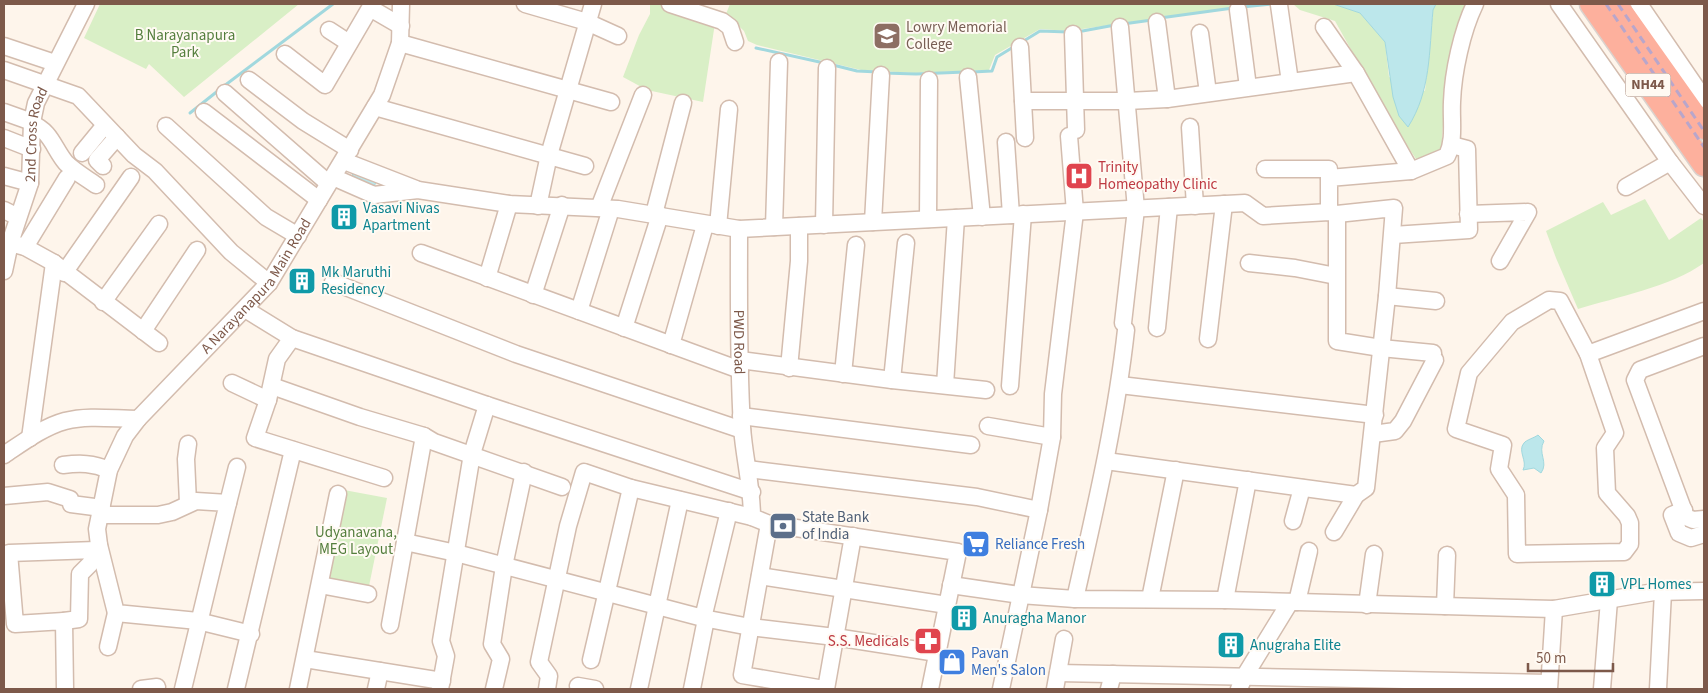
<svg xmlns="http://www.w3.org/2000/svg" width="1708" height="693" viewBox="0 0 1708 693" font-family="'Source Sans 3',sans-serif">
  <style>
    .green { fill: #d9efc6 }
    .water { fill: #bce7eb; stroke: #a1d8de }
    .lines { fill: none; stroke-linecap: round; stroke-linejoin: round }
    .stream { stroke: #a1d8de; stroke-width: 3 }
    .minor-casing { stroke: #d3bcae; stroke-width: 19 }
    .highway-casing { stroke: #dbd1cc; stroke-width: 25 }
    .minor { stroke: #fff; stroke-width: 16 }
    .highway { stroke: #fdb09d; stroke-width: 22 }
    .rail { stroke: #b8a6cb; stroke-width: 3; stroke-dasharray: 8 5; stroke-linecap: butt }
    .labels { text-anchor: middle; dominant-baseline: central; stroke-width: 4; stroke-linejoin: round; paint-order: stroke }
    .shield { fill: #fffaf3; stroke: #a4897d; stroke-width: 1 }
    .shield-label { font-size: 14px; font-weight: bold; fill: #7d594a }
    .education-label { font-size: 15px; fill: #785e54; stroke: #fffaf3; text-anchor: start }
    .park-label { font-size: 15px; fill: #547e3d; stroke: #fffaf3 }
    .street-label { font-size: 15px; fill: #7d594a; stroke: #fffaf3 }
    .health-label { font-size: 15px; fill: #be3a42; stroke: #fffaf3; text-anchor: start }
    .culture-label { font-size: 15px; fill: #0d838f; stroke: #fffaf3; text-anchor: start }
    .service-label { font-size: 15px; fill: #4e5e75; stroke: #fffaf3; text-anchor: start }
    .shop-label { font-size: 15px; fill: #366cbe; stroke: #fffaf3; text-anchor: start }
  </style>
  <rect width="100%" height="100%" fill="#fef5eb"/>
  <g class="green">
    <polygon points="100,4 299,4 184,97 149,64 146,69 84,38"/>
    <polygon points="650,4 664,4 715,23 703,102 647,90 623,77 639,35 650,14"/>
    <polygon points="730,4 1260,4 1068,31 1040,29 995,55 989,70 915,73 861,70 757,45 748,41 744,31 726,14"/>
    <polygon points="1293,4 1333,4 1360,13 1385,42 1389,77 1425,91 1433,10 1436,4 1467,4 1444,111 1441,153 1416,159 1391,121 1335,21 1300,10"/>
    <path d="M1645,199L1669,240L1701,218L1704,222V263C1670,287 1617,297 1578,309L1556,258L1546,231L1603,202L1611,215Z"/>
    <polygon points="344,490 387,498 368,591 325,583"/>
  </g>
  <g class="water">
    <path d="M1333,4H1436L1433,10C1429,51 1431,91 1408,127L1399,116L1393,97L1385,42L1360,13Z"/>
    <polygon points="355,169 378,176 373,190 351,178"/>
    <path d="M1538,435L1544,441C1537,453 1549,462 1541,473L1534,468L1523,470C1528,461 1517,451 1524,443C1526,440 1534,438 1538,435Z"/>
  </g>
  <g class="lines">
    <g class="stream">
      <polyline points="1242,7 1273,4"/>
      <polyline points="1160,18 1233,8"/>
      <polyline points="1123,24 1152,20"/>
      <polyline points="1077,32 1115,25"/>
      <polyline points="1022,42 1040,31 1068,32"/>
      <polyline points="756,48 824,63"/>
      <polyline points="833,65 857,71 878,72"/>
      <polyline points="972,72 992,71 997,57 1015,46"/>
      <polyline points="884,73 916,74 965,72"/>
      <polyline points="224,86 333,4"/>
      <polyline points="190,113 219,90"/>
    </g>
    <defs>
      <g id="minor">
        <polyline points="525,4 587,22 618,36"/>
        <polyline points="670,4 722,21 730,27 735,42"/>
        <polyline points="1559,4 1670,162 1704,206"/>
        <polyline points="1639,4 1704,99"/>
        <polyline points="1279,5 1290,82"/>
        <polyline points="1238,10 1248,87"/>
        <polyline points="1157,22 1167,99"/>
        <polyline points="1120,27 1136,209 1123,323"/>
        <polyline points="1324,27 1356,73"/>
        <polyline points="329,30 349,43"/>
        <polyline points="1200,33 1208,93"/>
        <polyline points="1073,34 1076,130"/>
        <polyline points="400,43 611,102"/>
        <polyline points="4,46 55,63"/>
        <polyline points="1020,47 1025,138"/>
        <polyline points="285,54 325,85 370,8 401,26"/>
        <polyline points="4,70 78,96 134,155 155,171 231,252 269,283"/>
        <polyline points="968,77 982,217"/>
        <polyline points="249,80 303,121 350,150"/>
        <polyline points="225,93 328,183"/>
        <polyline points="1023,101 1127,101 1167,99 1356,73 1411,171"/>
        <polyline points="375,107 585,166"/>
        <polyline points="4,112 32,122"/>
        <polyline points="204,112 319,200"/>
        <path d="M32,124C51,131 54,149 66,163C74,171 86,178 96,185"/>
        <polyline points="166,126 266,217 298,236"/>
        <polyline points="1190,127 1195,206"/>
        <polyline points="4,138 32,149"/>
        <polyline points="1006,142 1011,215"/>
        <polyline points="82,153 105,125"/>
        <polyline points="344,161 416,189"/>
        <polyline points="103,166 97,160 117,137"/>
        <polyline points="1265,169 1329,169 1329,178"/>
        <polyline points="4,176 30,183"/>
        <path id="s1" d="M333,177L374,195L418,190L509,204L618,209L739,229C739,295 738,361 742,427C744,457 752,486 752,517L769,524L958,552L930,689"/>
        <polyline points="1626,187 1670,162"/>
        <polyline points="538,206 549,155 593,4"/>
        <polyline points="599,208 643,95"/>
        <polyline points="4,210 18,217"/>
        <path d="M1329,212V178L1411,171L1447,156C1455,139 1451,121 1452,102C1453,72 1462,31 1475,4"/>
        <polyline points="654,214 683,103"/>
        <polyline points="1337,214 1337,341 1381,348 1433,353"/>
        <polyline points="1468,214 1528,212 1500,261"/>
        <polyline points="928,219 929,80"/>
        <polyline points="873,222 881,75"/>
        <polyline points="824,225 827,68"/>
        <polyline points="718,226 729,109"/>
        <polyline points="774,227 779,62"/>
        <polyline points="739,229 1245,203 1263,216 1329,212 1337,214 1394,208 1387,296 1366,488 1356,495 1106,461"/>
        <polyline points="1393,235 1469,230 1467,149 1452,145"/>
        <polyline points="10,243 25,247 54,263 159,343"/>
        <polyline points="25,247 67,178"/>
        <polyline points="421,253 740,370"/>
        <polyline points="1249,263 1295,268 1336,276"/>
        <path id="s2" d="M4,271L10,243L30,183L32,122L36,103L86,4"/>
        <polyline points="64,273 131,177"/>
        <polyline points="487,278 509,204"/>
        <polyline points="333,282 516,354 742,430"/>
        <polyline points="533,295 562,205"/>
        <polyline points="1387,296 1436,301"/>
        <polygon points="1549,300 1560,301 1588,354 1615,433 1605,448 1607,493 1627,516 1630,523 1630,544 1624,552 1517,554 1516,495 1499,469 1503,445 1456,429 1469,373 1512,322"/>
        <polyline points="103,302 159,224"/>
        <polyline points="245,309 292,338 487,405 752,492"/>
        <polyline points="579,311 611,209"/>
        <polyline points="624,328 660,215"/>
        <polyline points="1157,328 1169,207"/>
        <polyline points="143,331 197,250"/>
        <polyline points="292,338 277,359 268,400 255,438 384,478"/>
        <polyline points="1208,339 1224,204"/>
        <polyline points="671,345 705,225"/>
        <polyline points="1704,346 1640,370 1635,380 1686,517 1693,520 1704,519"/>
        <polyline points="1588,354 1704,311"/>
        <polyline points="740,360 892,380 986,390"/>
        <polyline points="789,368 799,261 799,226"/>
        <polyline points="843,374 856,245"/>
        <polyline points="892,380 906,243"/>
        <polyline points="232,383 268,400"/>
        <polyline points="945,385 956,218"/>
        <polyline points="1120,385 1375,415"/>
        <polyline points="272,386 360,417 424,436 434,442 562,487"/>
        <polyline points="1010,386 1023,214"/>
        <polyline points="741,416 971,445"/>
        <polyline points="138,419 125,436 109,470 97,529 99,545 116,613 198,621 251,634"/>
        <polyline points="988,426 1052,437"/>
        <polyline points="1373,434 1395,431 1403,421 1435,360"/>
        <polyline points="30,438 54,263"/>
        <polyline points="188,444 186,459 188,503"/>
        <path id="s3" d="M4,455C22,443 43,427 65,421C89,415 114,419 138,419L269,283L382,95L400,43L401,4"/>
        <path d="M63,465C80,463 93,463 109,470"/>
        <polyline points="748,469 977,497 1039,510"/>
        <polyline points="4,496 48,492 70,499 71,504 102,508"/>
        <polyline points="228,503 237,467"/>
        <polyline points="1684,510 1672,515 1679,533 1691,538 1704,534"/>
        <polyline points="100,515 158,515 172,512 196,501 228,503 183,689"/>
        <polyline points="1293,521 1302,488"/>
        <polyline points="769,524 742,675 824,689"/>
        <polyline points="1334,532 1356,495"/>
        <polyline points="405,542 456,553 703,618 750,627 835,637 937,653"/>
        <polyline points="760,576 947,605"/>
        <polyline points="320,585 368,594"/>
        <polyline points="951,585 1020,595 1075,599 1225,600 1554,609 1654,592 1704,591"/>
        <path d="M1075,599C1095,510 1116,421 1126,330"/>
        <polyline points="1150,599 1176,470"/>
        <polyline points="1225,600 1248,480"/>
        <polyline points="1297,602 1309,551"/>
        <polyline points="1367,605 1374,554"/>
        <polyline points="1445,606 1447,555"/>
        <polyline points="703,618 729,511"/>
        <polyline points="64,621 79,619 80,574 90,564 99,545"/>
        <polyline points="390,625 424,436"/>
        <polyline points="108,647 116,613"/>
        <polyline points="305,659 442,681"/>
        <polyline points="591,660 631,488"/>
        <polyline points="1058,673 1549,683"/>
        <polyline points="578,686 595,689"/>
        <polyline points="65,689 64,621 15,624 9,553 96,550"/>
        <polyline points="141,689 157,687"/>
        <polyline points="236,689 293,450"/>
        <polyline points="298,689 338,494"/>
        <polyline points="376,689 380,671"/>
        <polyline points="440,689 446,656 441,641 472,454 487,405"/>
        <polyline points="494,689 501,659 492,644 504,566 524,472"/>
        <polyline points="547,689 549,676 539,662 568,526 584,472 631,488 752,517"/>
        <polyline points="639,689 680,500"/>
        <polyline points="692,689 706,619"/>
        <polyline points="826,689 853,536"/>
        <polyline points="1001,689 1039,510 1052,437 1053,394 1075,212 1069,136"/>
        <polyline points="1055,689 1064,639"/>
        <polyline points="1109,689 1113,674"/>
        <polyline points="1239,689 1244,677 1290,602"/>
        <polyline points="1549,689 1554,609"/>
        <polyline points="1602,689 1609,600"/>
        <polyline points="1658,689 1663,592"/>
      </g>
      <g id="highway">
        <polyline points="1591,4 1704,165"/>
        <polyline points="1616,4 1704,128"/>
      </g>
    </defs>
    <use href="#minor" class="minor-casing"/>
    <use href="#highway" class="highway-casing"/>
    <use href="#minor" class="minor"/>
    <use href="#highway" class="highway"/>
    <g class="rail">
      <polyline points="1606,4 1704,147"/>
      <polyline points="1618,4 1704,131"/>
    </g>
  </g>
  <defs>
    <symbol id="university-square" viewBox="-11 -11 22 22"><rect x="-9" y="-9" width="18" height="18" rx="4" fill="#8d6e63" stroke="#fffaf3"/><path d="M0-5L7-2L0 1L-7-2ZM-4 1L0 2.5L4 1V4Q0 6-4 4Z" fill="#fff"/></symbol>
    <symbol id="hospital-square" viewBox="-11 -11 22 22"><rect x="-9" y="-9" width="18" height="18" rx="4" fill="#e0444e" stroke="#fffaf3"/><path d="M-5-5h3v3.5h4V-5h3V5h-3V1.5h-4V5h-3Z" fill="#fff"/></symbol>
    <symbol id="building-square" viewBox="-11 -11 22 22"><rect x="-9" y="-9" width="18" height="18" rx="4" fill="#0f9aa8" stroke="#fffaf3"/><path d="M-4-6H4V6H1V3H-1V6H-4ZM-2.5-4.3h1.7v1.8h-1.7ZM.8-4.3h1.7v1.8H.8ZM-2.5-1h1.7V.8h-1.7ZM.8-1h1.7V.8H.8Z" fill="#fff"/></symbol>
    <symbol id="bank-square" viewBox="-11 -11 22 22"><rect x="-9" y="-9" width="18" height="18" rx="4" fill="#5c6f8a" stroke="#fffaf3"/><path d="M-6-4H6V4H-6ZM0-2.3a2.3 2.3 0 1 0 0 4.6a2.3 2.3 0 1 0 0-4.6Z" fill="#fff"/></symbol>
    <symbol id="supermarket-square" viewBox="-11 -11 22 22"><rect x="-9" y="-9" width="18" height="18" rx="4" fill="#3f7fe0" stroke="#fffaf3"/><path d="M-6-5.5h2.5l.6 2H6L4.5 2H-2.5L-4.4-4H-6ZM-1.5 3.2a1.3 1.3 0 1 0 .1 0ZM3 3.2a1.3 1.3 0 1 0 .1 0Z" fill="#fff"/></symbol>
    <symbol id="pharmacy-square" viewBox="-11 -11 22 22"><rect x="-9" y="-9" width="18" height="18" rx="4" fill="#e0444e" stroke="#fffaf3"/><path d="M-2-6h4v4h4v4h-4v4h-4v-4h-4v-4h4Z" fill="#fff"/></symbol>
    <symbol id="shop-square" viewBox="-11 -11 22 22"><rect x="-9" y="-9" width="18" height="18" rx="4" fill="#3f7fe0" stroke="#fffaf3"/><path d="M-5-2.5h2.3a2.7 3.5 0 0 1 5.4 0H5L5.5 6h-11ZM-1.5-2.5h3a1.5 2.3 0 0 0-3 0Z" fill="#fff"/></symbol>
  </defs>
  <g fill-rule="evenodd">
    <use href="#university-square" x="871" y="20" width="32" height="32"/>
    <use href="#hospital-square" x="1063" y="160" width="32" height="32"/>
    <use href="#building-square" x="328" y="201" width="32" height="32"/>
    <use href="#building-square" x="286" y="265" width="32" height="32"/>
    <use href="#bank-square" x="767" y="510" width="32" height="32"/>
    <use href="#supermarket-square" x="960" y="528" width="32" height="32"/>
    <use href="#building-square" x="1586" y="568" width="32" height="32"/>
    <use href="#building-square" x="948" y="602" width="32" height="32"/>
    <use href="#pharmacy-square" x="912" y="625" width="32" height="32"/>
    <use href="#building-square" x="1215" y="629" width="32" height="32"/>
    <use href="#shop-square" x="936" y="646" width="32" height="32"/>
  </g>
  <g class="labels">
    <rect class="shield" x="1625.5" y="73.5" width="45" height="23" rx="4"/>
    <g class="shield-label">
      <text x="1648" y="85">NH44</text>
    </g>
    <g class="education-label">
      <text x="906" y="27">Lowry Memorial<tspan x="906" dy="17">College</tspan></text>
    </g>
    <g class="park-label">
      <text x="185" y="35">B Narayanapura<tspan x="185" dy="17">Park</tspan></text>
      <text x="356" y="532">Udyanavana,<tspan x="356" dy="17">MEG Layout</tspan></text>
    </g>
    <g class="street-label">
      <text stroke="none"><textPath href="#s2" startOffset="141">2nd Cross Road</textPath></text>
      <text stroke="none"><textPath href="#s3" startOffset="322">A Narayanapura Main Road</textPath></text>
      <text stroke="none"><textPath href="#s1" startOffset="526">PWD Road</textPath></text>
    </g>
    <g class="health-label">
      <text x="1098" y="167">Trinity<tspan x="1098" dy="17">Homeopathy Clinic</tspan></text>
      <text x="909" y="641" text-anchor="end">S.S. Medicals</text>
    </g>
    <g class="culture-label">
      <text x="363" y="208">Vasavi Nivas<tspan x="363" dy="17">Apartment</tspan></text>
      <text x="321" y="272">Mk Maruthi<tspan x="321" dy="17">Residency</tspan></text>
      <text x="1621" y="584">VPL Homes</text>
      <text x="983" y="618">Anuragha Manor</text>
      <text x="1250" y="645">Anugraha Elite</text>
    </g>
    <g class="service-label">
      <text x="802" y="517">State Bank<tspan x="802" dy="17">of India</tspan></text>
    </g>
    <g class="shop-label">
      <text x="995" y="544">Reliance Fresh</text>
      <text x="971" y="653">Pavan<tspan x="971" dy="17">Men's Salon</tspan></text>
    </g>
  </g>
  <rect width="1708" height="693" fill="none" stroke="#7d594a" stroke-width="10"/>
  <path d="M1528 663v8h85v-8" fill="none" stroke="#7d594a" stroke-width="2.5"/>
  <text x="1536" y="663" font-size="15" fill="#7d594a" stroke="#fffaf3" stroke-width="4" paint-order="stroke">50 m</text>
</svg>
